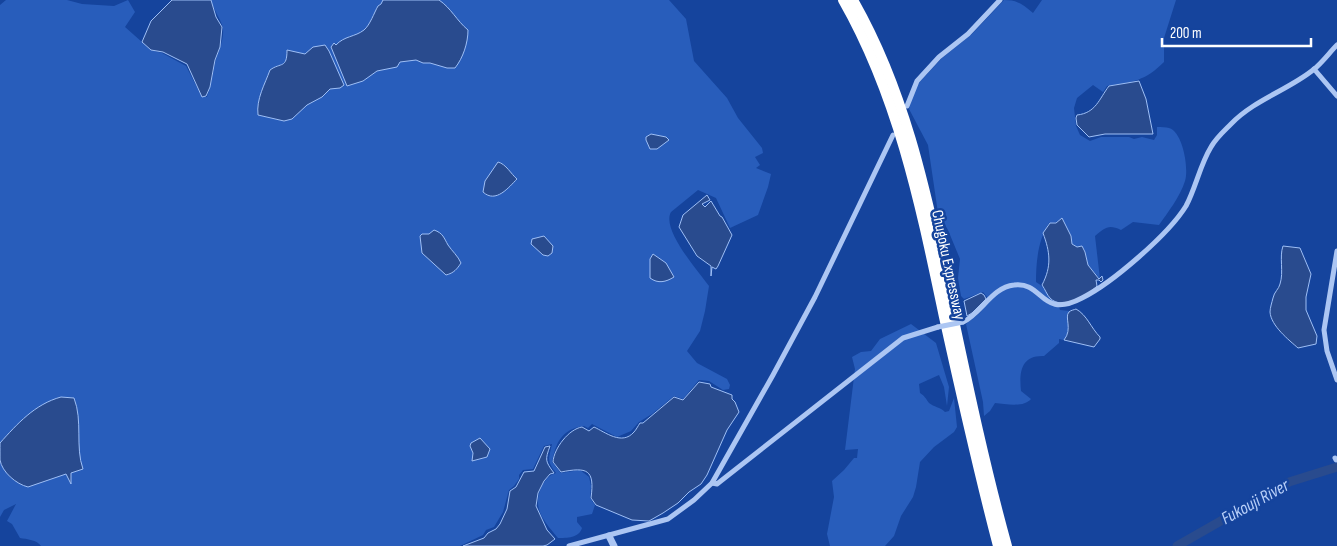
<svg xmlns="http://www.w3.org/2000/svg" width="1337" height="546" viewBox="0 0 1337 546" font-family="'Sofia Sans Condensed',sans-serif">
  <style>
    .green { fill: #285dbb }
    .water { fill: #294b8e; stroke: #9ebff6 }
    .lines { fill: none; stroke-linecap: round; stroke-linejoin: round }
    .river { stroke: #294b8e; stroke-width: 9 }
    .minor { stroke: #acc6f3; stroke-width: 5 }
    .tertiary { stroke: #acc6f3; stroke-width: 7 }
    .motorway { stroke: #fff; stroke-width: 10 }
    .minor-bridge { stroke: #acc6f3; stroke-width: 5 }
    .labels { text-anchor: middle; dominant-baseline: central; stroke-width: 5; stroke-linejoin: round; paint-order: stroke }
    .street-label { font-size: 16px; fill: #fff; stroke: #15449d }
    .water-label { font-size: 18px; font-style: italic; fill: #b9d0f9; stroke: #15449d }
  </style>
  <rect width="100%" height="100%" fill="#15449d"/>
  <g class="green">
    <path d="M6,0H67L82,4L114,6L128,0L135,12L125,27L151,50L162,53L186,66L202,97H207C211,85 213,74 215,63C218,51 224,41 223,29C223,23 213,9 211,0H669L686,19L694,61L727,98L738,118L762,148L763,153L755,157L760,165L756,168L771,174L768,187L758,215L730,228L716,198L698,190L671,212C661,229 698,271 709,286L705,311L700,331L687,351L697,363L727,379L730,385L729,389L723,390L709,381L699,380L683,399L674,396L652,414L639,422L631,431L617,437L592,424L588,428L584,426C562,429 556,442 552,462L561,473L580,470L589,477L591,486L590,498L595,505L592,514L577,517V522L582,528C579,538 567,538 558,538C544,521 531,508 542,486C545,480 549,475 556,473C546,460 549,459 552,444L544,446L533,469L523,470L519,475V479L514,486L509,490L503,512L494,527L486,530L483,535L460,546H41C37,540 27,539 20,538L12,524L7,521L16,504L4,510L0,517V5Z"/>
    <path d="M1004,0C1017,0 1023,4 1033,13L1042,0H1176L1164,38V62C1145,81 1133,82 1107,86L1103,92L1093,85L1077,98L1074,108L1076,126L1080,135L1090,141L1101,137H1129L1134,139L1142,137L1154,140L1157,135V127C1161,127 1166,127 1169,128C1183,132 1189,169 1185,181C1180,197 1168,212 1159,225L1133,222L1121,230C1108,224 1105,228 1095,236L1100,279L1088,265L1085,251L1082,246L1077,247L1072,244L1071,236L1062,219L1056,222L1049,223C1038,240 1036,262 1036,282C1046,287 1048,298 1058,303L1060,310L1070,311C1065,321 1072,329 1064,340L1059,339V343L1044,356C1021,355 1019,372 1021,391L1031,399C1023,408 1006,404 995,403L990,411L984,416L983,402L966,324C979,313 982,315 987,297L983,292L964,299L961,296L958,278L960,259L948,230L938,213L928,145L909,109L915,87L942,58L972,34Z"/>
    <path d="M911,324L936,343L949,387L947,406L944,387L939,375L919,384L920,393C925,396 926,399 929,403C934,407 940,407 945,412L949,411L954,398L957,427L954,432L934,447L920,462L916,487L913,497L901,516L894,536L885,546H830L827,534L834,497L832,481L844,470L854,458H857L858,449L845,450L855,369L852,357L861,352L871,351L880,339Z"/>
  </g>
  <g class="water">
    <polygon points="172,0 211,0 216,17 222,27 220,47 215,60 210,87 206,96 202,97 187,64 163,52 151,50 142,42 151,21"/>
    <path d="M383,0H439C451,8 457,21 468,30C468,43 463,58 455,68H447L430,63H423L416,60L400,62L397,67L377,71L363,81L347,86L331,47L334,43L336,45C344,36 355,37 364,30C370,25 374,13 378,6L381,4Z"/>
    <path d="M325,45L329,51L344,85L340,88L330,89L322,97L307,105L292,119L284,121L258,115C256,99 265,84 270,70C281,62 287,69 287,50L305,54L313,47Z"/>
    <path d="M1139,81L1146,99L1153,134H1105L1089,137L1077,125L1076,118L1077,115C1096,113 1099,99 1109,86Z"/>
    <polygon points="651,134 666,137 669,140 657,149 650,149 646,140 646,137"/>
    <path d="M498,162C506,164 511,174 517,179C509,187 496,204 483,192L485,181Z"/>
    <polygon points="707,195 710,200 702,204 705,207 711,201 720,216 722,217 732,235 718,266 716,269 712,267 711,276 711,266 697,256 679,227 683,215"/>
    <path d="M1062,218L1071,236L1072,244L1077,247L1082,246L1085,252L1088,265L1099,279L1102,276L1103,280L1101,282L1099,280H1096L1097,286C1088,295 1062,311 1050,298C1047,295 1045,289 1042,285C1052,266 1050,252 1043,233L1050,223H1056Z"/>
    <path d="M434,230C443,233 444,238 448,245C452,251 458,256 461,263C457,269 454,273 446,275L422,253L420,236L422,234H429Z"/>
    <polygon points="544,236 553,246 552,253 548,256 543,255 531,244 532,239"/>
    <path d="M1283,246L1300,248L1311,274L1306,297V310L1317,336L1316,344L1298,348C1289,340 1271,326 1270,312C1270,308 1272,302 1273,298C1274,292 1279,289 1280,284C1284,272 1279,257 1283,246Z"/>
    <path d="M653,254L666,263L674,277C666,282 658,284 650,278V259Z"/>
    <polygon points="981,293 984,295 986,299 972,313 967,316 964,301"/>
    <path d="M1076,309C1087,315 1091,328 1100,337V339L1094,347L1064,340C1073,329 1064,317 1069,312C1071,310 1074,310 1076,309Z"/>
    <path d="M699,382L710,384L711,387L732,395V399L735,402L739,412L727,430L707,475L701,484L689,492L678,503L663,513L649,521L632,520L596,505L591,498C595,469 587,467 561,472L553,462C554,448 569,429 582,427L589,431L594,427C605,432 622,446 634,432C636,430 638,426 640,423H643L674,397L683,400Z"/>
    <path d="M61,397L74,398C83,421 75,447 83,469L71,473V484L66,474L28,487C16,484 2,472 0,460C0,455 0,449 0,443C17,424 35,404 61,397Z"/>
    <polygon points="480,438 490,449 487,457 472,461 473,453 470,446 471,443"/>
    <path d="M550,446C545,460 545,461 554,473L550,474L544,481L538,493L536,506L547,530L555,539L547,545L543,546H463L484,538L488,533L496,529L500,524L507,509L510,491L516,487L524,472L534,471L545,447Z"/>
  </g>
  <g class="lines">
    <polyline class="river" points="1177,546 1289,482 1337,467"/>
    <g class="minor">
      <polyline points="1314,69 1337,96"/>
      <polyline points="907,106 917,81 939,57 968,34 1000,0"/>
      <polyline points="1337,251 1324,330 1327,351 1337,380"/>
      <path d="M963,322C981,314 992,287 1014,285C1044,281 1040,320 1082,298C1112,283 1168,235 1186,206C1196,187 1200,165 1211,147C1216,138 1224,131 1231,124C1254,100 1288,90 1313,70C1322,63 1329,53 1337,45"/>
      <polyline points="1335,458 1336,460"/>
      <polyline points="712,483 717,484 903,338 938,327"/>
      <polyline points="569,546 668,519 694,500 712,483 773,375 815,297 893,135"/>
    </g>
    <polyline class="tertiary" points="609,536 614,546"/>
    <g class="motorway">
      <path d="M843,0C899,98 921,208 944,317C961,394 978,470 998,546"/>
      <path d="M853,0C907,94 928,201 951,306C968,386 985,467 1007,546"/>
    </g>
    <polyline class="minor-bridge" points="938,327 963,322"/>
  </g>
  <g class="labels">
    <g class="street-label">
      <text transform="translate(948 265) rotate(78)">Chugoku Expressway</text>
    </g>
    <g class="water-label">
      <text transform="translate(1255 502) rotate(-29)">Fukouji River</text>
    </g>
  </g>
  <path d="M1162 38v8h149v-8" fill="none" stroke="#ffffff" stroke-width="2.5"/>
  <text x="1170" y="38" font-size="15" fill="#ffffff" stroke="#15449d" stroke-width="4" paint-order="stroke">200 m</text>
</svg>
